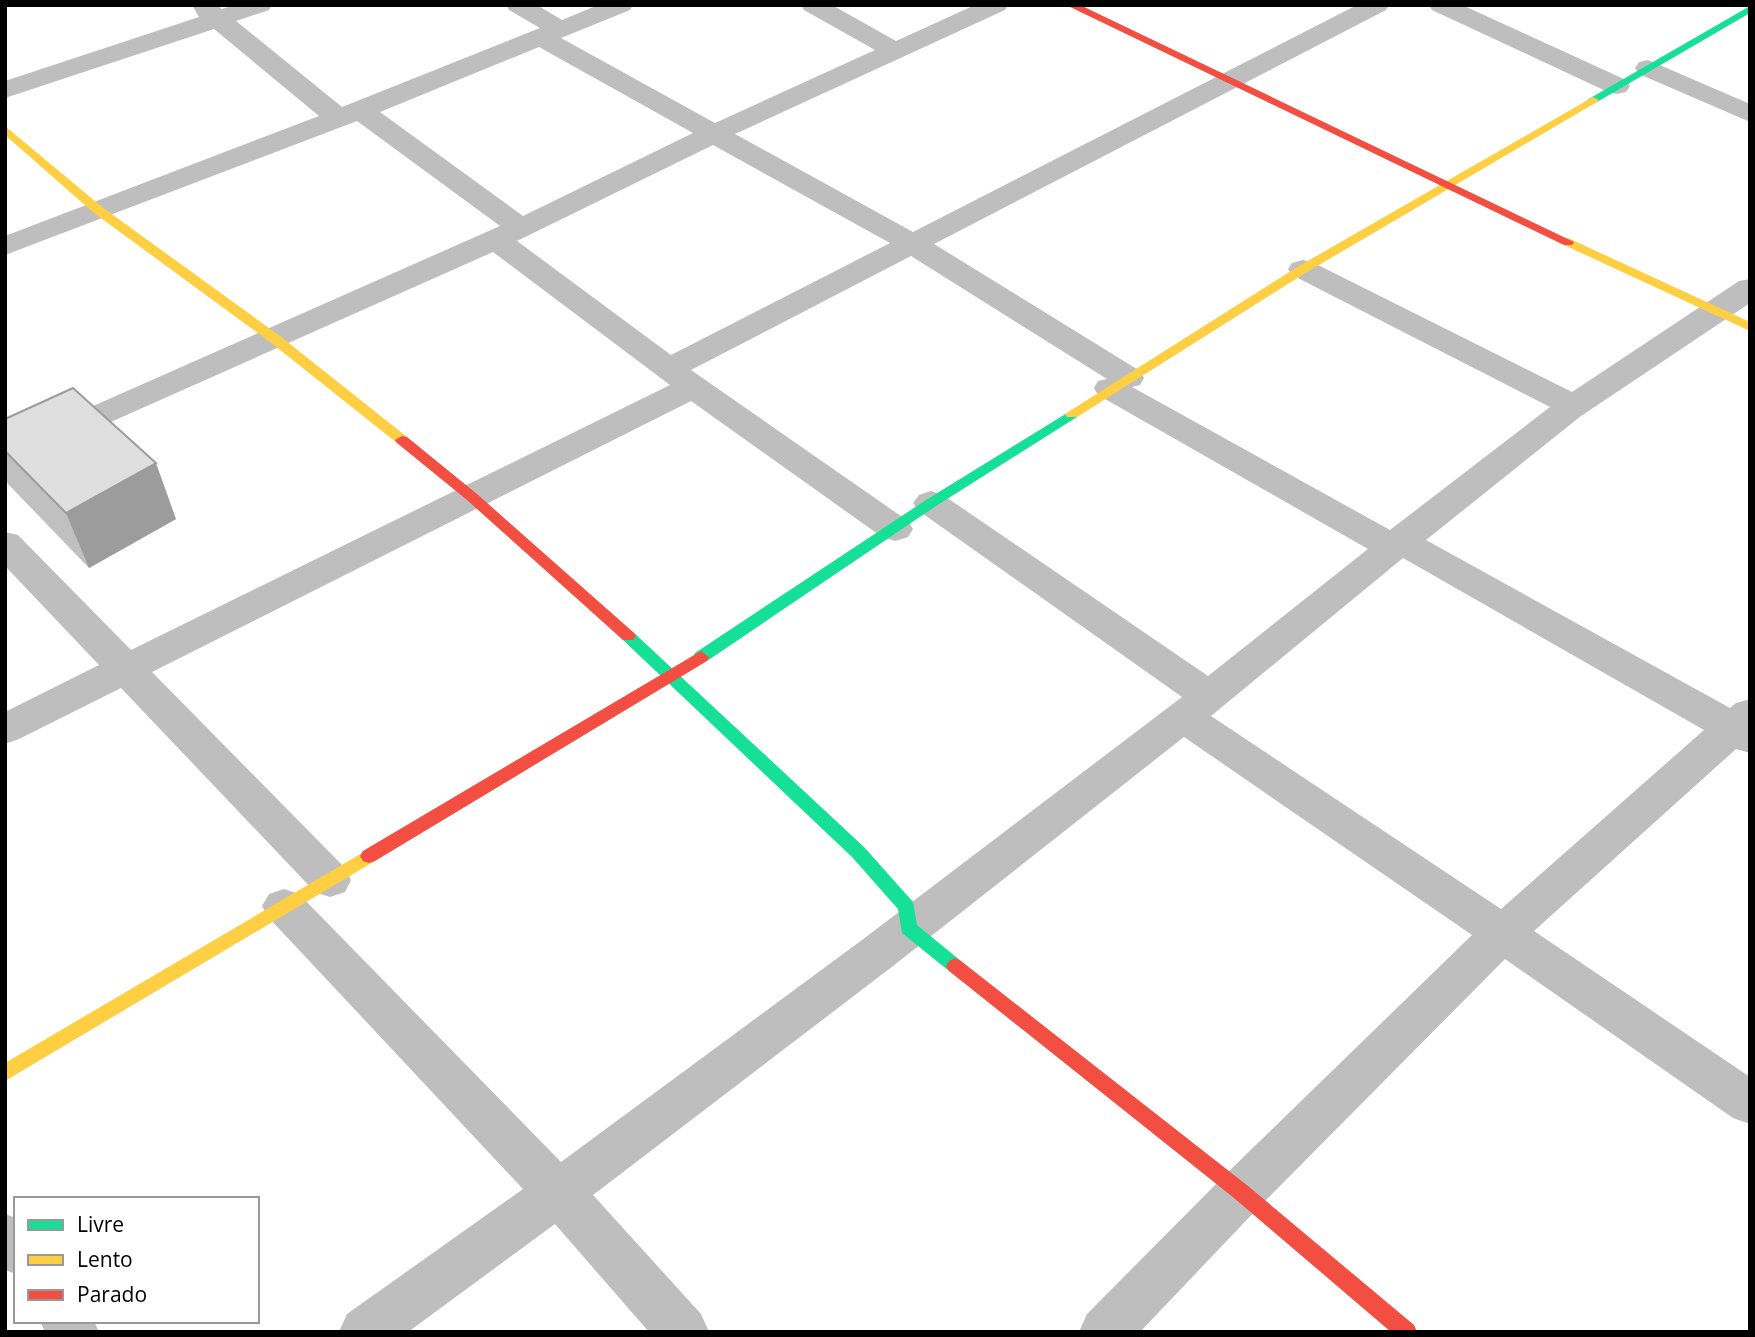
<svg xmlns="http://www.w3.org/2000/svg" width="1755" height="1337" viewBox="0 0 1755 1337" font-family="'Open Sans',sans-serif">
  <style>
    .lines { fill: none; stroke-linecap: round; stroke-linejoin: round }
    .street { fill: #bebebe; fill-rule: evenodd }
    .fast { fill: #16e098; fill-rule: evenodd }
    .slow { fill: #ffcf43; fill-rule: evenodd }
    .jam { fill: #f24e42; fill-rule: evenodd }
    .wall { fill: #c0c0c0 }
    .shaded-wall { fill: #9c9c9c }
    .building { fill: #dfdfdf; stroke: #9c9c9c; stroke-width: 2 }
  </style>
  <rect width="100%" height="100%" fill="#fff"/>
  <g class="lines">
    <g class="street">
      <path d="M192,5H216L222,9L234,5H272L269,10L236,21L342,107L540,28L509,10L506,5H537L562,20L598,5H633L630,10L561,38L715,123L875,50L804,10L801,5H832L896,41L975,5H1008L1005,10L735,134L913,232L1357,5H1389L1386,10L934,244L1140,371L1144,378L1140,385L1132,387L1390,530L1550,407L1292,275L1288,269L1292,263L1303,260L1314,263L1572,392L1739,281L1750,279V303L1581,416L1426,540L1730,708L1736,703L1750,699V753L1736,749L1534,931L1750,1077V1124L1733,1118L1505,959L1258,1208L1140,1332H1079L1087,1314L1224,1176L1472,935L1184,737L893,966L593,1195L701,1314L709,1332H649L555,1224L408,1332H339L347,1314L523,1189L269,918L262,906L269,894L284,889L299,894L561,1162L862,940L1182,697L919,511L913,503L919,495L931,491L943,495L1208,676L1368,549L1098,395L1094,388L1098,381L1107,379L911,256L691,370L908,521L913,529L908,537L895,541L882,537L691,401L152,672L345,868L351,880L345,892L330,897L315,892L121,688L19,739L5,744V712L99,665L5,566V532L18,535L131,650L670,385L493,252L5,469V445L500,226L357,121L5,255V236L319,116L214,29L5,98V81L199,17ZM539,47L693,133L523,216L380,112ZM713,145L890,243L671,355L517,241ZM1403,558L1704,730L1501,909L1211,716Z"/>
      <polygon points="1429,5 1462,5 1626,80 1630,86 1626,92 1617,94 1608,92 1432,10"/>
      <polygon points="1648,60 1750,104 1750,122 1639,74 1635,68 1639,62"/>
      <polygon points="5,1214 16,1218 16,1274 5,1270"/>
      <polygon points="40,1321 94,1321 99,1332 45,1332"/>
    </g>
    <g class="fast">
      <polygon points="1750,6 1750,13 1597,102 1587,100"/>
      <polygon points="1072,410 1079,414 1077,417 936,506 707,661 695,661 693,657 695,653 926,500"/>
      <polygon points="628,631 633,632 864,847 913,902 917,925 961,961 964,966 961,971 955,974 949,971 902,933 898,909 852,857 623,640 620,636 623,632"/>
    </g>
    <g class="slow">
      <polygon points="1593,97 1599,100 1597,102 1307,272 1077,417 1067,417 1065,414 1299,266"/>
      <polygon points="5,126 102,207 280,336 407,437 409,440 407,443 397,443 270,342 94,213 5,135"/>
      <polygon points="1568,238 1750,322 1750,331 1564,245 1564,239"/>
      <polygon points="369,849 375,851 378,856 375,861 5,1081 5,1063"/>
    </g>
    <g class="jam">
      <polygon points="1066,5 1080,5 1574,242 1572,245 1564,245"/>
      <polygon points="402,436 407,437 477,494 633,632 636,636 633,640 623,640 467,500 397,443 395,440"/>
      <polygon points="701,651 709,657 707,661 375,861 369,863 363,861 360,856 363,851"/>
      <polygon points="955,958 961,961 1248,1186 1414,1325 1417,1332 1391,1332 1234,1198 949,971 946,966 949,961"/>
    </g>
  </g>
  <polygon class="wall" points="5,419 176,519 89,568 8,484 5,477"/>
  <polygon class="shaded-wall" points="156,463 176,519 89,568 66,513"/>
  <polygon class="building" points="73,388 156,463 66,513 5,451 5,419"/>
  <rect width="1755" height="1337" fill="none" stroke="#000000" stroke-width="14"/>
  <rect x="14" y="1197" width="245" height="126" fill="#ffffff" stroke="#999999" stroke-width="2"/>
  <rect x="28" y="1220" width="35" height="10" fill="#16e098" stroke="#999999" stroke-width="2"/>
  <text x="77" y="1232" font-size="21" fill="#000000">Livre</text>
  <rect x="28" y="1255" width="35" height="10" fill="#ffcf43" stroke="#999999" stroke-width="2"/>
  <text x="77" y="1267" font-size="21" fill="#000000">Lento</text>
  <rect x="28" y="1290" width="35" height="10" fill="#f24e42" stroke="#999999" stroke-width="2"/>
  <text x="77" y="1302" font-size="21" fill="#000000">Parado</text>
</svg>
